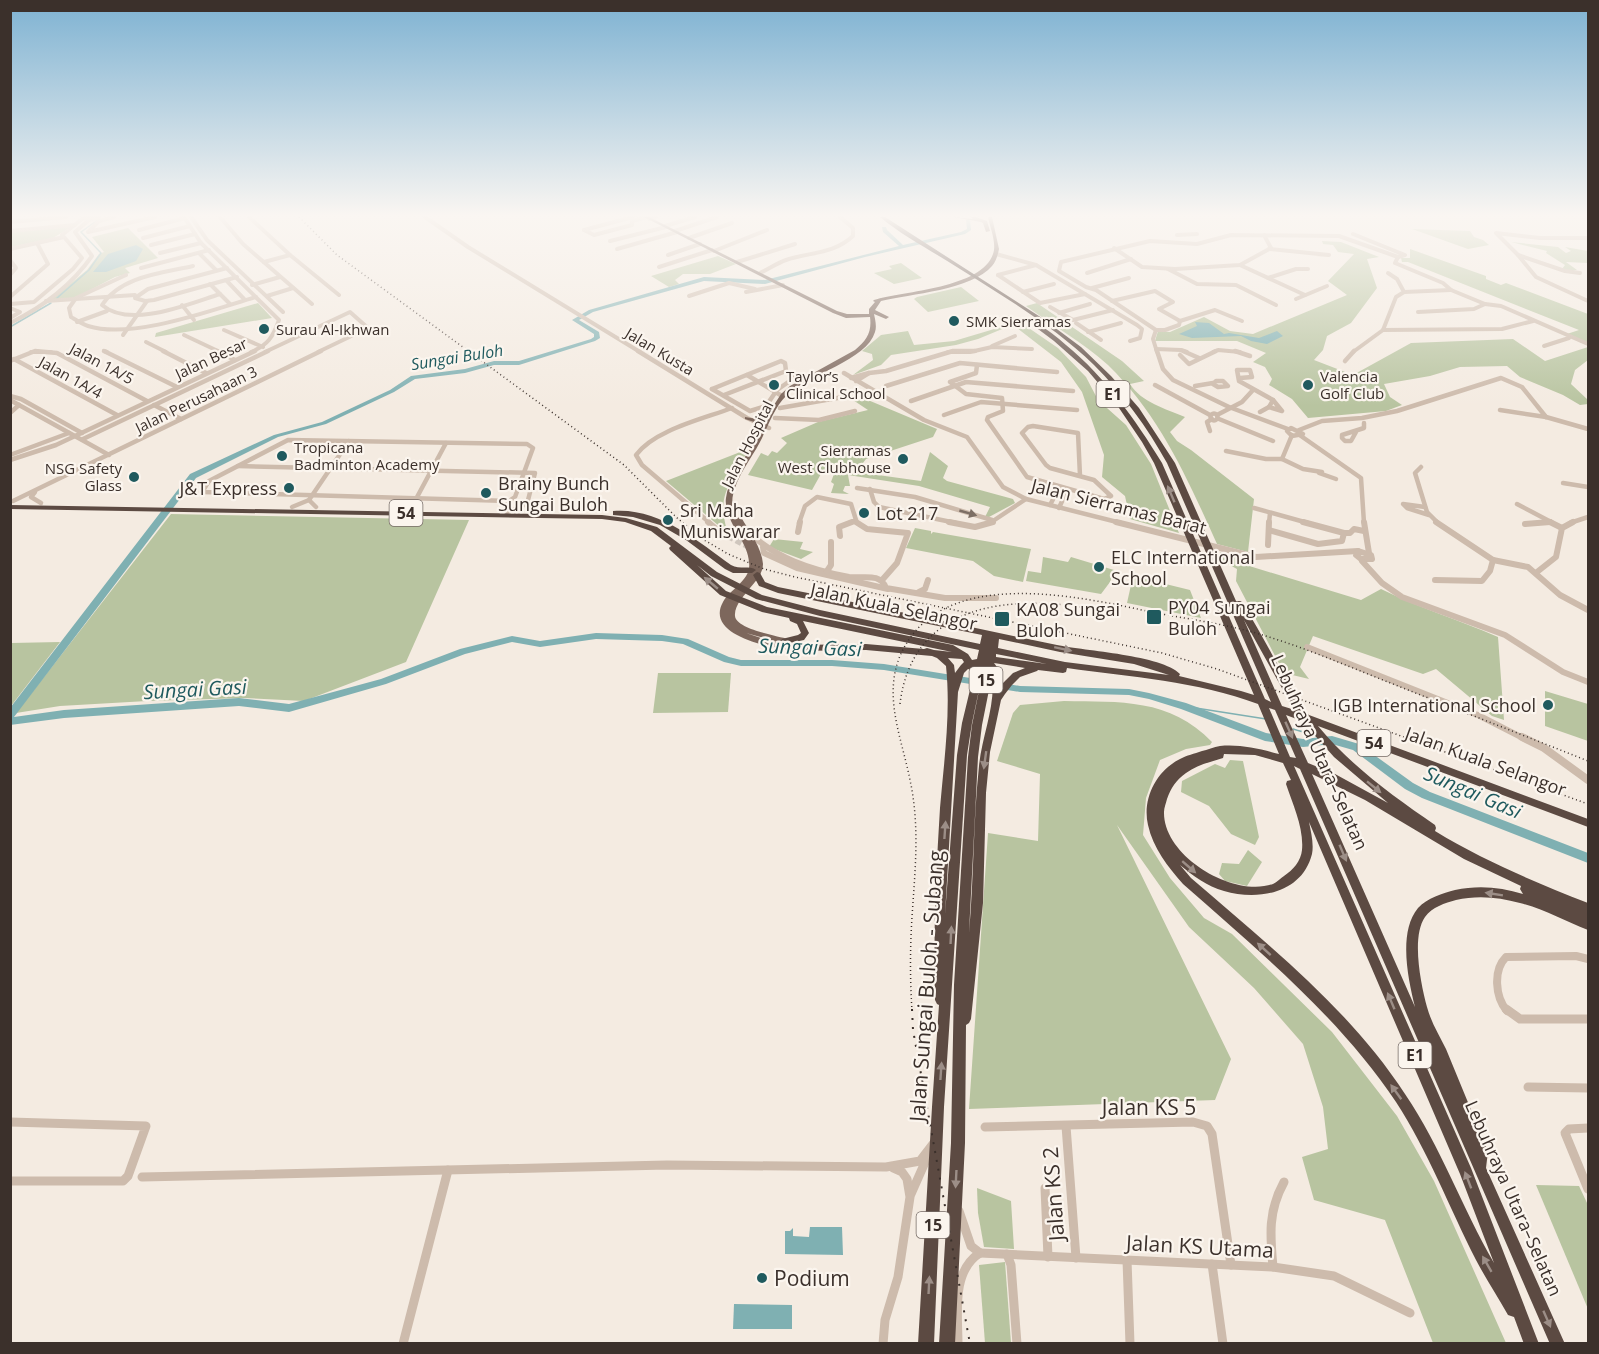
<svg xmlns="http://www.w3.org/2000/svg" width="1599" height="1354" viewBox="0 0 1599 1354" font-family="'Open Sans',sans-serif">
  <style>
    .green { fill: #b8c4a0 }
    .water { fill: #7fb0b2 }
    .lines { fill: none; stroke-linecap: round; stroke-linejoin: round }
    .stream { stroke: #7fb0b2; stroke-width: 1.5 }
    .river { fill: #7fb0b2; fill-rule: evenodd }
    .minor-tunnel { stroke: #cfc6bd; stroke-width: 6; stroke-dasharray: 6 3; stroke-linecap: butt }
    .minor-far4 { stroke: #cdbbac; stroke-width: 4 }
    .minor-far3 { stroke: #cdbbac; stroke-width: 4.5 }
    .minor-far2 { stroke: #cdbbac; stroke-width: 6 }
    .minor-far1 { stroke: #cdbbac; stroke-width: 8 }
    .minor { stroke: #cdbbac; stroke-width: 9 }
    .major { fill: #7d675c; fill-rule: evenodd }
    .highway { fill: #5c4a42; fill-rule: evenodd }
    .rail-far1 { stroke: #3b302b; stroke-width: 1.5; stroke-dasharray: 1 3; stroke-linecap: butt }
    .rail { stroke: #3b302b; stroke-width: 2; stroke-dasharray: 2 7; stroke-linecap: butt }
    .oneway { fill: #9c8e87 }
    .oneway2 { fill: #7d6f65 }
    .poi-dot { fill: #1f5a5e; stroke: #fbf5ee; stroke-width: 2 }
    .labels { text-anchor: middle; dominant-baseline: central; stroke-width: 4.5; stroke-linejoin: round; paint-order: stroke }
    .far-poi-label { font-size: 15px; fill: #3b302b; stroke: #fbf5ee; text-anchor: start }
    .far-street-label { font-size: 15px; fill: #3b302b; stroke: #fbf5ee }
    .far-water-label { font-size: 16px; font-style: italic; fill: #1f5a5e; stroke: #fbf5ee }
    .shield { fill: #fbf5ee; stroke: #756b66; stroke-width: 1.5 }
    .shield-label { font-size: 16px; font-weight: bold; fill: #3b302b }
    .poi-label { font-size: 18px; fill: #3b302b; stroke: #fbf5ee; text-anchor: start }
    .street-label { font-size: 18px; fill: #3b302b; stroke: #fbf5ee }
    .water-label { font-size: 20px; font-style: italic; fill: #1f5a5e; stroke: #fbf5ee }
    .near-street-label { font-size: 21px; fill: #3b302b; stroke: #fbf5ee }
    .near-poi-label { font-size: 21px; fill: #3b302b; stroke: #fbf5ee; text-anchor: start }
  </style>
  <rect width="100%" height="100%" fill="#f4ebe1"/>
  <g class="green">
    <polygon points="71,227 53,238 11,247 10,232"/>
    <polygon points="128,228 158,258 125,268 130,273 115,277 73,299 52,299 87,270 99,254 104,252 92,237"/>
    <polygon points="1412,229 1470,231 1474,237 1483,240 1489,245 1468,249"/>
    <polygon points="1322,241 1341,242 1379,257 1367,259 1377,288 1351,323 1327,336 1323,350 1314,360 1353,375 1411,343 1513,339 1545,361 1588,347 1588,360 1575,370 1571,384 1588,400 1588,404 1580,405 1563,395 1520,377 1507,366 1460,367 1430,376 1384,384 1390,397 1402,405 1386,411 1308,418 1292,399 1269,385 1272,379 1265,367 1253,362 1266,353 1237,341 1155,341 1158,331 1170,332 1204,317 1230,331 1253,334 1347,295 1328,281 1354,254 1338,252 1333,245 1323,244"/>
    <polygon points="1511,242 1558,247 1566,253 1571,251 1565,247 1588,251 1588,263 1566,262 1577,270 1571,271 1562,269 1565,265 1546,253 1547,251"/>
    <polygon points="1410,249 1486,276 1486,279 1501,285 1506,283 1588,314 1588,343 1567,334 1579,330 1408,262 1402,262 1401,258 1410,258"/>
    <polygon points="718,256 736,264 710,274 683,274 675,280 679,284 669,287 651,276"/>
    <polygon points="901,263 922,278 894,284 874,273 892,269 889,266"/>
    <polygon points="961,287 979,301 928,312 914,299 917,297"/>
    <polygon points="258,303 272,318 155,337 156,333"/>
    <path d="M1037,303L1122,361L1144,381L1130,384C1141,402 1166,409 1185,417L1170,432L1177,441L1191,450L1254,499L1248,552L1217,544C1187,478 1161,417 1108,365C1084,343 1052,325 1026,306Z"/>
    <polygon points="1006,315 1010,315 1058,348 1086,377 1098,400 1126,425 1151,464 1179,533 1130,519 1125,496 1102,477 1104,455 1082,392 1061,362 1017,328 1007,327 978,339 956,345 891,355 881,365 853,375 873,360 872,354 862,351 881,335 908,331 914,345 954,341 1001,327"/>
    <polygon points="856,395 937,429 933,437 866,459 856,472 921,481 930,452 948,466 943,478 947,481 1013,499 1015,503 989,517 985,517 990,507 919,486 848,475 850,486 845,486 843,491 849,494 831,493 834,484 831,482 834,474 842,474 835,472 835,468 822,472 812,490 748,475 761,453 768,456 772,451 777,453 787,443 781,438 818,422 868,410 850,398"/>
    <path d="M748,449C735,481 715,491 727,530L725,531L666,481Z"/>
    <polygon points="171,514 469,520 406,662 304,701 244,698 147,701 60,706 16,713"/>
    <polygon points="915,528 931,531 931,534 933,532 1031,549 1023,582 994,576 973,561 906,548"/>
    <polygon points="774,539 803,542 800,549 813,552 801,559 769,547"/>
    <path d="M1220,552L1249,559L1246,565L1361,600L1381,589C1419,608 1459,620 1498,637L1504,720L1492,716L1436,669L1423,674L1313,636L1300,667L1309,679L1284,673L1236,581L1237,569L1224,562Z"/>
    <polygon points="1043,557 1068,562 1071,557 1114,570 1110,582 1101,594 1026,581 1028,571 1041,573"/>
    <polygon points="1133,576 1190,590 1201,618 1127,603"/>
    <polygon points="60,642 11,706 11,643"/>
    <polygon points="658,673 731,673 728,712 653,713"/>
    <polygon points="1545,691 1588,704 1588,741 1545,726"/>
    <path d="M1064,701C1120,702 1170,698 1212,742L1210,745L1186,749L1160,760L1146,798L1143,835L1170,878L1204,918L1232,934L1332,1032L1397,1116L1434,1181L1506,1343H1433L1385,1220L1314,1200L1302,1157L1328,1149L1323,1107L1303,1044L1254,988L1189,927L1117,825L1231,1059L1215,1100L969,1109L988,833L1038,841L1040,774L997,761L1013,713L1020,705Z"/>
    <polygon points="1230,760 1243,761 1259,837 1255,845 1231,834 1209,806 1181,792 1182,781 1215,764 1225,768"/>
    <polygon points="1248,850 1262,862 1247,886 1225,881 1219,874 1222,863 1239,864"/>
    <polygon points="1536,1185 1579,1186 1588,1205 1588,1309"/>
    <polygon points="977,1188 1011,1201 1014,1249 984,1247 978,1213"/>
    <polygon points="1005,1262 1011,1343 985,1343 979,1265"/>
  </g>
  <g class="water">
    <polygon points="136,245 143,249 136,261 106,272 93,272 108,254"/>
    <polygon points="1195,322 1209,323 1224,334 1229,333 1259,338 1277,331 1283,336 1267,344 1251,341 1241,336 1192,338 1179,334 1197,326"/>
    <polygon points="810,1227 842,1227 843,1255 785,1254 785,1231 790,1231 793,1228 793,1236 809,1237"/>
    <polygon points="734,1304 792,1305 792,1329 733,1329"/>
  </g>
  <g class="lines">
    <g class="stream">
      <polyline points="57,298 89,270 101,253 81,232 99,219"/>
      <polyline points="10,327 51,303"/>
      <polyline points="1183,706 1266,719"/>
      <polyline points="1293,729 1317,736"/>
    </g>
    <polygon class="river" points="968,219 970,220 971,230 965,234 865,257 765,284 704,281 593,312 579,320 599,332 600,338 595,341 519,365 494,365 465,373 415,379 394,392 326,424 278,437 196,478 14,717 64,710 239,698 289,704 381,679 460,649 512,636 540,641 596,633 662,635 688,639 729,657 741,660 832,660 884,664 1020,686 1129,689 1149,693 1186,703 1266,733 1303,739 1332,736 1359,744 1413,783 1430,792 1588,853 1588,863 1422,798 1405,789 1353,750 1332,744 1303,747 1265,741 1181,709 1149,699 1129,695 1020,692 884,670 832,666 741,666 724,662 683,644 662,641 596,639 540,647 512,642 465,654 386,684 289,712 239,706 64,718 10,725 10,708 190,474 274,435 322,422 390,390 411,376 465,369 494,361 519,361 591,339 594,337 594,334 572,320 589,310 704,277 765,280 899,246 883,232 882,227 886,227 887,230 903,245 961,232 967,229 966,220"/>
    <polyline class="minor-tunnel" points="720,532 751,548"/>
    <g class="minor-far4">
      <polyline points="114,217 99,221 88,232 155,217"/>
      <path d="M184,217L201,243L279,320C273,337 268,345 251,352"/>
      <polyline points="191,217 207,240 283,312"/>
      <polyline points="220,217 243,244 312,304"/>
      <polyline points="249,217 290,255 339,295"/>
      <polyline points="425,217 468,247 640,352"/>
      <polyline points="649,219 656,217"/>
      <polyline points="10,222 66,217"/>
      <polyline points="665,226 695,217"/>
      <polyline points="139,230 185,218"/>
      <polyline points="584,230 594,235 632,225 632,221 647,217"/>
      <polyline points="584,230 633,217"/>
      <polyline points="10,231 75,225"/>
      <polyline points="675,231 717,217"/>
      <polyline points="1353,234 1405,255 1398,257"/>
      <polyline points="62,235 82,219 89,217"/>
      <polyline points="1177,235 1197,234"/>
      <polyline points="143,238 190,226"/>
      <polyline points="689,238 732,223"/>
      <polyline points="610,241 666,227"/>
      <polyline points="151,245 195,234"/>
      <polyline points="1114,248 1142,267 1175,269 1240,265 1271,248 1264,235"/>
      <polyline points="10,249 64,237 82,258 73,269 34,302 10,304"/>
      <polyline points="617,249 677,232"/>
      <polyline points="1269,249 1329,255 1316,254"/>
      <polyline points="714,251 767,230"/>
      <polyline points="160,253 201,243"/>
      <polyline points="199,253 216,270"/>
      <polyline points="996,254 1036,265 1137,325 1142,329 1140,338 1130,341"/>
      <polyline points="668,255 700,244"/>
      <polyline points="1518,255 1536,277 1588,301"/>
      <polyline points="1398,257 1395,263 1443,283 1451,290 1485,304 1501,306 1588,344"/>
      <polyline points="10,260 16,268 10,275"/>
      <polyline points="264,262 290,255"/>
      <polyline points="737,262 795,244"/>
      <polyline points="1240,265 1305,295"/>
      <path d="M193,266C162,273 121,276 102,305C130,329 188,304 220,294"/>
      <polyline points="659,267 712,250"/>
      <polyline points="141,268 209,250"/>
      <polyline points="227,268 148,289 135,298 145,301 154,300 237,277"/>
      <polyline points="1168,269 1197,284 1236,285 1276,305"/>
      <path d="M760,273C769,269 777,263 786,260C810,252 834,254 853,236V228L840,217"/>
      <polyline points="1087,273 1131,259"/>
      <polyline points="1580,273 1565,271 1518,255 1496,233 1540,238 1588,238"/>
      <path d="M126,275L76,298L69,308L71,317C76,320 82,324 88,326C132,340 212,310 256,297"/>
      <polyline points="998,275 1040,303 1085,294"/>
      <polyline points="998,275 1036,265"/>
      <polyline points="1268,278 1296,269 1308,269"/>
      <polyline points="226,280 245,300"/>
      <polyline points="210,284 230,304"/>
      <polyline points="252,285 280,277"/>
      <polyline points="1092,288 1129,278"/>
      <polyline points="746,292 783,285"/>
      <polyline points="1023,292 1054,284"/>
      <polyline points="1404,292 1451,290"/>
      <polyline points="267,296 293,288"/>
      <polyline points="689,296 729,283 755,289"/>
      <polyline points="10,297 48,264 37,243"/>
      <polyline points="1296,299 1327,286"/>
      <polyline points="46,301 135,295"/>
      <polyline points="1112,301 1155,291 1173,302 1159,309 1180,321"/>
      <polyline points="182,305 194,320"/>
      <polyline points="1050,307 1073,320 1113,310"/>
      <polyline points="10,308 20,312 10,318"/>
      <polyline points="1418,312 1474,309 1485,304"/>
      <polyline points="1059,313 1090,304"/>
      <polyline points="77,322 107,311"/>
      <path d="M10,323C43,307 71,286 92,256L75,232L89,220L99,217"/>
      <polyline points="1076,323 1101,340"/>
      <polyline points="224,330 263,347"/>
      <polyline points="1156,330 1096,290 1086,287 1059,271 1061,262 1150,241 1197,244 1231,235 1339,236 1398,257"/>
      <polyline points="1156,330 1153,339 1157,352"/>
      <polyline points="1156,330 1165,330 1179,325 1180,321 1215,310 1242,321"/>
      <polyline points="1383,330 1502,329 1533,321"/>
      <polyline points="1088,332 1121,323"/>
      <polyline points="123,335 147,301"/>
      <polyline points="184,335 220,352"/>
      <polyline points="146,342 166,352"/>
      <polyline points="992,346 1015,336"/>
      <polyline points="1544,346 1569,338"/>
      <polyline points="1156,349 1181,350 1187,352"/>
      <polyline points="104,351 107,352"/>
      <polyline points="31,352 51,352"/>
      <polyline points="265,352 350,312 368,328 318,352"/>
      <polyline points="948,352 970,352 992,347 1032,349"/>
      <polyline points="1213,352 1218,350 1240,352"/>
      <polyline points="1353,352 1383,330 1396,297 1404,292 1397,279 1388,273"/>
    </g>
    <g class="minor-far3">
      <polyline points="104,351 177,387"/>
      <polyline points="163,351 206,373"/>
      <polyline points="217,351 235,360"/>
      <polyline points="638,351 747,418 769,428"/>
      <polyline points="1157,351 1163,369 1173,380 1229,407 1288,429"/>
      <polyline points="1183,351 1199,358"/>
      <polyline points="1235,351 1250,356"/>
      <polyline points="1180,355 1189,364 1216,351"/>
      <polyline points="14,359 117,415"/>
      <polyline points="10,361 35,351 57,353 147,401"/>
      <polyline points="1345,361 1354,351"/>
      <polyline points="977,365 976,373 950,382 966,394 1002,398 1003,411 988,417 987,420 1027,477 1104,499 1111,496 1094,480 1050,468 1046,465 1022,433 1028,427 1033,426 1078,433 1080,476"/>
      <polyline points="844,373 924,420 967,437 1003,487 1026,499 1121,523"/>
      <polyline points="869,373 886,371 953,351 975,351"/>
      <polyline points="747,375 782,396"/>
      <polyline points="851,378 869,373 856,381"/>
      <polyline points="1240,378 1252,377 1250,370 1237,370 1239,381 1273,400"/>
      <polygon points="1216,381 1223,381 1228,386 1218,387 1213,384"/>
      <polyline points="1155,385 1210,415"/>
      <polyline points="886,386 960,363 1057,372"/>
      <polyline points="1195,386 1213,383"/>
      <polyline points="712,389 750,411 766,406 777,390 794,378 786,371"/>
      <polyline points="712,389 781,361 785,363 786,371"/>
      <polyline points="724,395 786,371"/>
      <polyline points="10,396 21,399 82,433"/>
      <polyline points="10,400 109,455"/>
      <polygon points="1273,400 1282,411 1269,407"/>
      <polyline points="911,401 966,382 1073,391"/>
      <polyline points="154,405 181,419"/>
      <polyline points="780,408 843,397"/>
      <polyline points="1500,410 1546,417 1588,429"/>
      <polyline points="1260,412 1269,407"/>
      <polyline points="10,413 19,405"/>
      <circle cx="1214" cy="417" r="3.5"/>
      <polyline points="944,415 981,402 1077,410"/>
      <polyline points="1217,415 1242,402 1253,390"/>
      <polyline points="775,418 819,420 855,411"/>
      <polyline points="1219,419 1273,441"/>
      <polygon points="1291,428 1303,434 1292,436 1287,431"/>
      <polyline points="1299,430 1322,421 1362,418 1397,411 1501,378 1522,387 1546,417"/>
      <polyline points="1210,431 1207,422 1212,419"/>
      <polyline points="1356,432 1351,441 1345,441 1342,438 1342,435 1364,428 1364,423"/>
      <polyline points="1301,436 1361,478 1364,523"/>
      <polyline points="83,439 268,351"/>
      <polygon points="288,440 527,444 533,448 515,497 509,501 202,492 209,481"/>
      <polyline points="1226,451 1266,459 1282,459 1303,469 1322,472"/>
      <polyline points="10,455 69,433"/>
      <polyline points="1282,459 1292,435"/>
      <polyline points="10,460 56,445 255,351"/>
      <polyline points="238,466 535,473 527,504 507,512"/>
      <polyline points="1421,467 1415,473 1427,512 1438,523"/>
      <polyline points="1319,473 1336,479"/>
      <polyline points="1563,483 1588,487"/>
      <polyline points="857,488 915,497 992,520"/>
      <polyline points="870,489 874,502 879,507 956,523"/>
      <polyline points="35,492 31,497 41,503"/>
      <polyline points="416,499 446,443"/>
      <polyline points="309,500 316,507"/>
      <polyline points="13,501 321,351"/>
      <polyline points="527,504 529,509 537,513"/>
      <polyline points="1517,504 1553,523"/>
      <polyline points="1050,505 1059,488"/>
      <polyline points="292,507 309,500 349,441"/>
      <polyline points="1425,507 1403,504 1407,508 1429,515"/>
      <polyline points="1059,508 1067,490"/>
      <polyline points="1254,508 1308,523"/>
      <polyline points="855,521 858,523"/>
      <path d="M710,523L642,465L636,455C654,430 703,419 732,408"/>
      <polyline points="799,523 805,506 817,497 851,504 856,520 849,523"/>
      <polyline points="990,523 1026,499"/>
      <polyline points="1269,523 1270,513"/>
      <polyline points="1537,523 1550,522"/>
      <polyline points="1570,523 1588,517"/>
    </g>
    <g class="minor-far2">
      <polyline points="708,522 720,532"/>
      <polyline points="856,522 867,529 908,533 897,563 883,579"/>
      <polyline points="949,522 975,527 993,522"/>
      <polyline points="1116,522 1256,557 1358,551"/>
      <polyline points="1303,522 1344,533 1350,533 1354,529 1364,531"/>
      <polyline points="1364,522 1369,553"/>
      <polyline points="1436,522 1493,560 1528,567 1560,595 1588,610"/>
      <polyline points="1550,522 1562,528"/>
      <polyline points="1525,524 1550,522"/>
      <polyline points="1269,530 1318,544 1342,541 1344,533"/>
      <path d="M747,531C775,558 811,570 849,577C863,579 880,572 886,588L945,598H996"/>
      <polyline points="798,532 800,522"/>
      <polyline points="840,536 839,527 852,522"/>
      <polyline points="1268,545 1269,522"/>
      <polyline points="763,547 764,553 797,568 888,589"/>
      <polygon points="1358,551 1371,555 1372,559 1361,559 1356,555"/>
      <polyline points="1362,561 1382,583 1402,597 1505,635 1563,672 1588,682"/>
      <polyline points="827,571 831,565 831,542"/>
      <polyline points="1537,572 1556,557 1562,528 1573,522"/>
      <polyline points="1435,580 1482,581 1490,571 1493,560"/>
      <polyline points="919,592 925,589 928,580"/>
      <polyline points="1307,647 1478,715 1525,739"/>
    </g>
    <g class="minor-far1">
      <polyline points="1522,737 1544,748 1588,780"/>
      <path d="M1507,1011C1495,997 1493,970 1506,957L1576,956L1588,959"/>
    </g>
    <g class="minor">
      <polyline points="1506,1009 1520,1019 1588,1019"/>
      <polyline points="1528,1087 1588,1088"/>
      <polyline points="10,1122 146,1126 128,1176 123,1181 10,1181"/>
      <polyline points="1066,1126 1076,1258"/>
      <polyline points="985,1127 1193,1122 1207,1126 1212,1134 1231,1265"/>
      <polyline points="1588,1128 1569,1129 1565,1133 1588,1189"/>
      <polyline points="142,1177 667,1165 886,1167 920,1161 933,1144"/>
      <polyline points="1045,1188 1048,1257"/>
      <polyline points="911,1194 930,1151"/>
      <polyline points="959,1211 971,1246 980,1253"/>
      <polyline points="980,1253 1273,1267 1334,1276 1410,1313"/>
      <polyline points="1007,1254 1011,1265 1017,1344"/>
      <polyline points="1127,1260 1130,1344"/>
      <polyline points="1212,1264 1223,1344"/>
      <path d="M1273,1267C1270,1235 1268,1211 1284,1182"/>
      <polyline points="403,1344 448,1170"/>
      <polyline points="883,1344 885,1320 898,1277 910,1197 907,1179 902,1172 893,1168"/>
      <path d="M958,1344C958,1314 951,1271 980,1253"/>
    </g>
    <g class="major">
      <path d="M644,217H649L837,311L847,314H869V309L875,302L873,301L874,300C904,291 982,288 993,254C997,243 990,228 988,217H992L999,249C998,254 996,262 992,266C972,290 910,294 881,301L875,310L889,317L886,319L874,314C875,319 877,326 875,332C867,360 809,374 787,395C774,407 768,427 760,442C751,459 737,476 733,495C731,503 734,511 736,518L741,517C749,531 762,548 763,564C763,573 756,581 750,588C745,595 734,605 735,616C736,629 777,636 788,639L789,641L785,644L797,646L798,648L797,650L794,651C773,648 704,636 723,602C730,589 752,580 749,562C748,545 734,531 729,516C727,510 725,504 726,498C728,481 741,463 750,449C755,440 760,430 765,420L757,423L745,419V417L757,419L767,416L781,394L790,386L855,350C867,340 872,332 870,317L846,318L833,313ZM746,633L785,644L761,638Z"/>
      <polygon points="953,217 973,219 971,217 976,217 987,221 990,231 986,232 983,223 981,222"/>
    </g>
    <g class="highway">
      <path d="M880,217H885L1042,318L1081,347L1111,376L1139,408L1175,463L1236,601H1241C1265,638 1283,679 1309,715L1588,819V827L1318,726C1351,766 1393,796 1435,825L1436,828L1435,831C1484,861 1535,882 1588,903V930C1565,921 1544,909 1520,903C1499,897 1477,895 1456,900C1445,903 1432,907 1425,917C1411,937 1421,985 1427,1007C1431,1022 1439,1035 1446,1049C1460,1083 1474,1117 1488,1151L1486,1168L1565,1344H1550L1300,769L1294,766L1471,1168L1539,1344H1524L1514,1317L1508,1315C1498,1297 1486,1279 1476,1260C1449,1207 1428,1151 1396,1102C1339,1017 1259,951 1183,884C1168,867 1153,848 1148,825C1142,799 1156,771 1180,759C1187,755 1194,754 1202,751C1207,750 1214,747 1220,746C1240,744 1260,749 1279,754L1258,704C1197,681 1131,677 1067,668L1066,672L1063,673L1038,670L1037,671L1020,677L1012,685L1005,694L1001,700L990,752L986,793L983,903L971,1019L969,1023L966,1025L965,1143L955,1344H939L951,1143L954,985L968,757L972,725L984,666L972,723L967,755L944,1107L934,1344H918L932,1107L939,1005L937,1004L935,1000C933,936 936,872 940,808C944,761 951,713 946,666L937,658L932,656L866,650L794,651L790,648L794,645L866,644L924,649L927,648L934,650L952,652L803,621L809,633L804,640L785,644L782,643L781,641L782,639L798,635L801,633L797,624L790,621L789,618L762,612L720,595L670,550L669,548L671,546L651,531L625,522L602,519L10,509V505L602,515L626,518L657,527L717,572L762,595L820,610L980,644L982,635L778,593L759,586L753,575L757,572L760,573L765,582L778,587C871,605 964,626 1057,645C1085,651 1162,655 1180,674L1179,676L1241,691L1254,695L1154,463L1142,442L1117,405L1088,371L1054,341L1034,326L1033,325L1036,323C1047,329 1057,337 1066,345C1106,378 1135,419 1162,463L1265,699L1271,702L1167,463C1147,427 1123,394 1094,365C1055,327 1006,298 960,269C934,252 904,237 880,217ZM697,565L711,576L756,599L820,616L979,650L977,659L972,660L968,654L953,645L767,607L726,591ZM1244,620L1283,690L1295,710L1282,706ZM999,639L1060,652L1134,664L1169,675L1065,662L998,648ZM996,654L1047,664L996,657ZM948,658L962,659L964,662L961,665L955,673L954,665ZM994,663L1025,668L1013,673L1002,684L1000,671ZM968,669L972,670L975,669L962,723L957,755L945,915L958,692L964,673ZM992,675C996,706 982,735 979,766C973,822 974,878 969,933L978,757L982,725ZM1269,708L1275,710L1296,758L1290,757ZM1286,715L1302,721L1334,757L1388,803L1335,774L1308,763ZM1224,754L1255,755L1283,763L1291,780L1287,781L1286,784C1293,805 1304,828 1302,850C1301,861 1293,870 1284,876C1281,878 1277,882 1273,884C1233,898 1163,856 1164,812C1164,808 1166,803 1167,799C1171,788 1176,780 1186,773C1197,765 1210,762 1223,758ZM1312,774L1365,800L1464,859L1521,886L1520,889L1523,894C1501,887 1478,885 1455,890C1443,893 1427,898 1418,908C1398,932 1408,979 1415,1007ZM1309,822L1460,1174L1494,1263C1462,1208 1441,1147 1405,1094C1349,1008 1267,944 1191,878L1180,865C1193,876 1207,886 1224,891C1257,901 1302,894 1312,854C1314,844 1311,832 1309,822Z"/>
      <path d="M613,511C658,507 698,541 731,565C740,570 750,565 756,570L752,573H733L725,569L686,540L660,525L633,517L613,515Z"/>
    </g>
    <g class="rail-far1">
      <polyline points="299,217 337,255 624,465 676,517 701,538 728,554 764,569 795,577 1162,653 1217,669 1588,804"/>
      <path d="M900,704C912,603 1010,594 1092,609"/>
      <path d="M912,1011C910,980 910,948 912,917C915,871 920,826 910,780C902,739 883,697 900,656C940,563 1081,597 1156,613C1194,620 1232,625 1269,637C1311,650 1352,668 1393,684C1458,710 1523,735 1588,761"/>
    </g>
    <polyline class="rail" points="912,1009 913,1030 970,1344"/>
  </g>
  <defs><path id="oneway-solid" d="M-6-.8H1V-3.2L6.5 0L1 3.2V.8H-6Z" transform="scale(1.5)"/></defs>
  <g class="oneway">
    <use href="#oneway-solid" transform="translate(1171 494) rotate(-113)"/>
    <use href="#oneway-solid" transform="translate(711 583) rotate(-140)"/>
    <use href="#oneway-solid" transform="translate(1063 649) rotate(12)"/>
    <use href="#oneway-solid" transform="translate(1289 730) rotate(66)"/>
    <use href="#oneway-solid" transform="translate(985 760) rotate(98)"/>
    <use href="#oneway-solid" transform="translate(1374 787) rotate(39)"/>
    <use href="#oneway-solid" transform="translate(945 830) rotate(-86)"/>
    <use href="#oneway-solid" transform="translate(1343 853) rotate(67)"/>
    <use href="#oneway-solid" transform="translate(1189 867) rotate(41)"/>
    <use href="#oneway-solid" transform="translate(1494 894) rotate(-171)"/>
    <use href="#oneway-solid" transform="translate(951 935) rotate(-87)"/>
    <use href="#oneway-solid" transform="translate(1264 949) rotate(-138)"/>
    <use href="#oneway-solid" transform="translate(1391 1001) rotate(-113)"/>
    <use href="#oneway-solid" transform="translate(941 1071) rotate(-86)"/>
    <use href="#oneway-solid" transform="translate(1396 1092) rotate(-126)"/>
    <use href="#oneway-solid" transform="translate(956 1179) rotate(93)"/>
    <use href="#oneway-solid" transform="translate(1468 1180) rotate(-111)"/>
    <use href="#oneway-solid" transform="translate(1487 1264) rotate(-120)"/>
    <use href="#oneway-solid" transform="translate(929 1285) rotate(-87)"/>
    <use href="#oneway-solid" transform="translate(1547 1319) rotate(66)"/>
  </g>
  <use class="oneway2" href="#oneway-solid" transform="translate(968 513) rotate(16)"/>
  <linearGradient id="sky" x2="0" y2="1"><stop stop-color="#7eb2d2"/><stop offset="0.53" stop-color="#faf6f2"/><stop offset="1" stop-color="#faf6f2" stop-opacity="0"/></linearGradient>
  <rect width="1599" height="406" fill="url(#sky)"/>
  <g class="poi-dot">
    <circle cx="954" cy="321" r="6"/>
    <circle cx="264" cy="329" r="6"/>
    <circle cx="774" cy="385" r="6"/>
    <circle cx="1308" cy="385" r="6"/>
    <circle cx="282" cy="456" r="6"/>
    <circle cx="903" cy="459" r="6"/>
    <circle cx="134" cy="477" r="6"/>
    <circle cx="289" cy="488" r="6"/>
    <circle cx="486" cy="493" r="6"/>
    <circle cx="864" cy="513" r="6"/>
    <circle cx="668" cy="520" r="6"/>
    <circle cx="1099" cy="567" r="6"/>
    <rect x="1146" y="609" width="16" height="16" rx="3"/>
    <rect x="994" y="611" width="16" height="16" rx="3"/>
    <circle cx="1548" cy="705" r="6"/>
    <circle cx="762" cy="1278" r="6"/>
  </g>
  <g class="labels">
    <g class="far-poi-label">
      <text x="966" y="321">SMK Sierramas</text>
      <text x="276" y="329">Surau Al-Ikhwan</text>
      <text x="786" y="376">Taylor’s<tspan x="786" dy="17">Clinical School</tspan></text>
      <text x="1320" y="376">Valencia<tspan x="1320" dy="17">Golf Club</tspan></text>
      <text x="294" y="447">Tropicana<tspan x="294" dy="17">Badminton Academy</tspan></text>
      <text x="891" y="450" text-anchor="end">Sierramas<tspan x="891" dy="17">West Clubhouse</tspan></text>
      <text x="122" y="468" text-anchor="end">NSG Safety<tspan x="122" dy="17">Glass</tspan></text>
    </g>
    <g class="far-street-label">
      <text transform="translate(660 351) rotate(31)">Jalan Kusta</text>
      <text transform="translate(211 358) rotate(-25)">Jalan Besar</text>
      <text transform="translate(102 363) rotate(28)">Jalan 1A/5</text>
      <text transform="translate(71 377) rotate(29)">Jalan 1A/4</text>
      <text transform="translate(196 399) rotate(-26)">Jalan Perusahaan 3</text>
      <text transform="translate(747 444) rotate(-63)">Jalan Hospital</text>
    </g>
    <g class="far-water-label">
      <text transform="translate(457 357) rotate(-9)">Sungai Buloh</text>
    </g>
    <g class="shield">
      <rect x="1096.5" y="381" width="33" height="26" rx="4.5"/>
      <rect x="389.5" y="500" width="33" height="26" rx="4.5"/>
      <rect x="969.5" y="667" width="33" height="26" rx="4.5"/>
      <rect x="1357.5" y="730" width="33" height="26" rx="4.5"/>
      <rect x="1398.5" y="1042" width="33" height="26" rx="4.5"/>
      <rect x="916.5" y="1212" width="33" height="26" rx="4.5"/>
    </g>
    <g class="shield-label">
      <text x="1113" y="394">E1</text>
      <text x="406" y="513">54</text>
      <text x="986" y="680">15</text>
      <text x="1374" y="743">54</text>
      <text x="1415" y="1055">E1</text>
      <text x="933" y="1225">15</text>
    </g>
    <g class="poi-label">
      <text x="498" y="483">Brainy Bunch<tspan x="498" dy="21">Sungai Buloh</tspan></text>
      <text x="277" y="488" text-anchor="end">J&amp;T Express</text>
      <text x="680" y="510">Sri Maha<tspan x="680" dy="21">Muniswarar</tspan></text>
      <text x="876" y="513">Lot 217</text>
      <text x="1111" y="557">ELC International<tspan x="1111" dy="21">School</tspan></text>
      <text x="1168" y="607">PY04 Sungai<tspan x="1168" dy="21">Buloh</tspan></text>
      <text x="1016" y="609">KA08 Sungai<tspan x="1016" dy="21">Buloh</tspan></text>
      <text x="1536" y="705" text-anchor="end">IGB International School</text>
    </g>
    <g class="street-label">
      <text transform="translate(1119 506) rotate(14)">Jalan Sierramas Barat</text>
      <text transform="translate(894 606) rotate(12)">Jalan Kuala Selangor</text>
      <text transform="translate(1320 752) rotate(66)">Lebuhraya Utara–Selatan</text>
      <text transform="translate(1486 761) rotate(20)">Jalan Kuala Selangor</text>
      <text transform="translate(1514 1198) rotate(66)">Lebuhraya Utara–Selatan</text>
    </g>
    <g class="water-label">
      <text transform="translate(810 647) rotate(2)">Sungai Gasi</text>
      <text transform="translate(195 689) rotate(-3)">Sungai Gasi</text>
      <text transform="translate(1473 792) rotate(23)">Sungai Gasi</text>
    </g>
    <g class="near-street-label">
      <text transform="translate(926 986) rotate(-86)">Jalan Sungai Buloh - Subang</text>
      <text x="1149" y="1107">Jalan KS 5</text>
      <text transform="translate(1053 1194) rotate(-94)">Jalan KS 2</text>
      <text transform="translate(1200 1246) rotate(3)">Jalan KS Utama</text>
    </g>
    <g class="near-poi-label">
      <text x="774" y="1278">Podium</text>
    </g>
  </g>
  <rect width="1599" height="1354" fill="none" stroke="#3b302b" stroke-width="24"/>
</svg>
